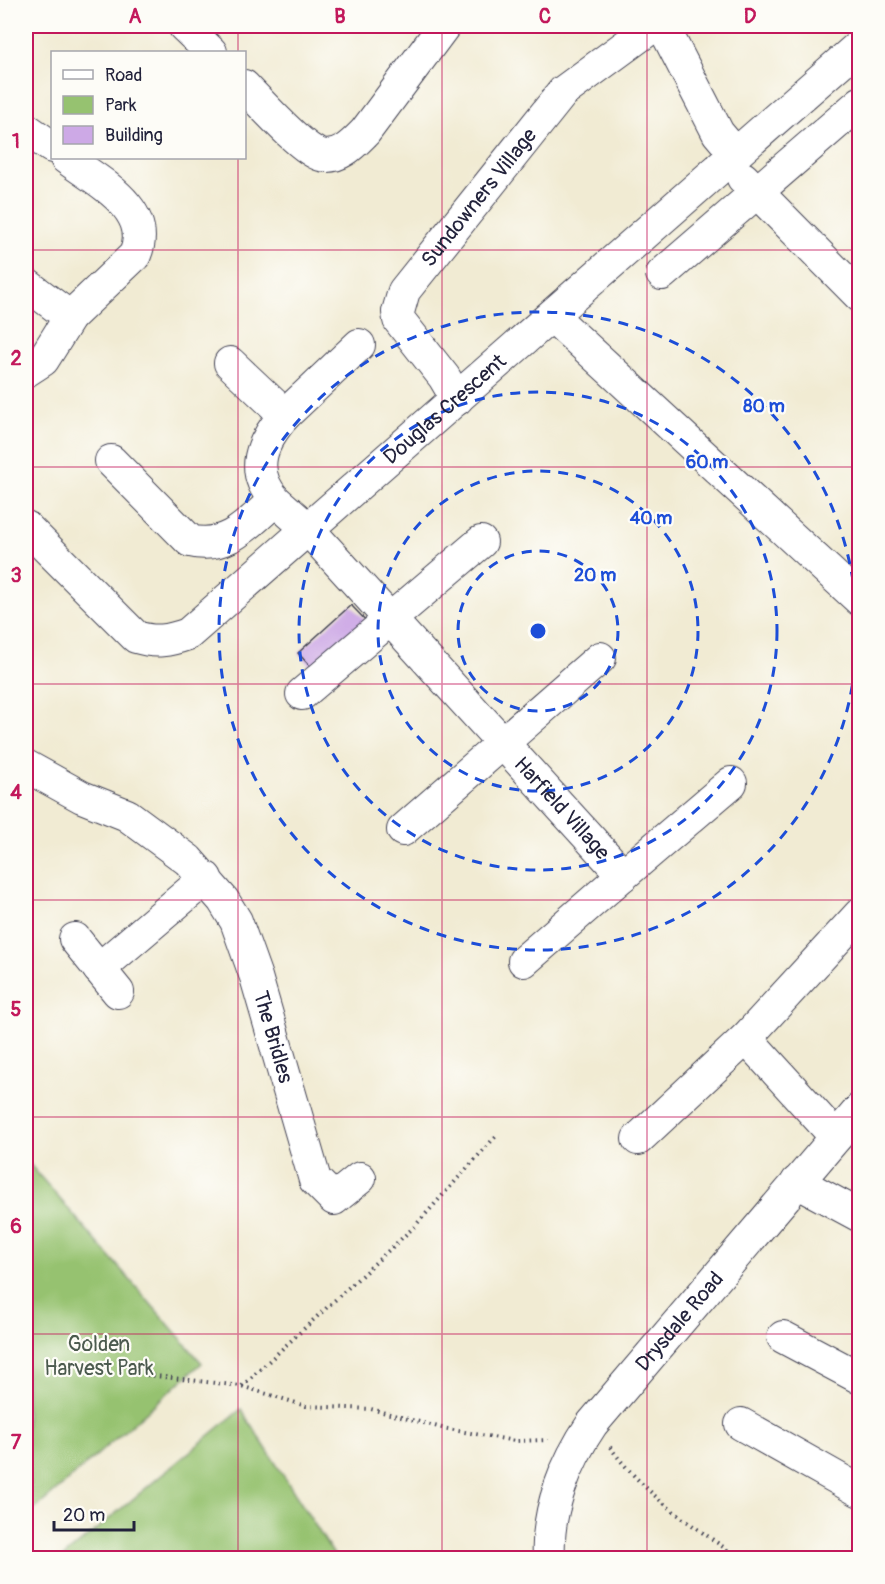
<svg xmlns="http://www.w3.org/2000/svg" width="885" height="1584" viewBox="0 0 885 1584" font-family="Pangolin,sans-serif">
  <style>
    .green { fill: #96c270; stroke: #5c7256; stroke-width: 1.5 }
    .building { fill: #cda9e6 }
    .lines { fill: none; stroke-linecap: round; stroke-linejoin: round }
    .minor-casing { stroke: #414052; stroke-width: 34 }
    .path { stroke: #414052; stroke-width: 4; stroke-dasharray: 1.5 4.5; stroke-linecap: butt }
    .minor { stroke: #fff; stroke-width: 32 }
    .grid { fill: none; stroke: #c2185b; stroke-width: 1.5; stroke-opacity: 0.55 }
    .ring { fill: none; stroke: #1d4ed8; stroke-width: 3; stroke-dasharray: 10 8 }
    .labels { text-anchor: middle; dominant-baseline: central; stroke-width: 4.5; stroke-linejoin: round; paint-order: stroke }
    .street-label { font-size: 21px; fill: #22223b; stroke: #fdfcf7 }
    .park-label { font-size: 21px; fill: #4b5a4e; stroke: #fdfcf7 }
    .centre { fill: #1d4ed8; stroke: #fdfcf7; stroke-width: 3 }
    .ring-label { font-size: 18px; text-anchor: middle; font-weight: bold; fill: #1d4ed8; stroke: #fdfcf7; stroke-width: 4.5; stroke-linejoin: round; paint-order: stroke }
    .neatline { fill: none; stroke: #c2185b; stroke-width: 2 }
    .grid-label { font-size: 20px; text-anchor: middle; font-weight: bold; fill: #c2185b }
  </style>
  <rect width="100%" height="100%" fill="#fdfcf7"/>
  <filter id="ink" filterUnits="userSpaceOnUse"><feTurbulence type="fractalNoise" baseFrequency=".0167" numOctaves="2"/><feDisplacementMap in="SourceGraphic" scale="12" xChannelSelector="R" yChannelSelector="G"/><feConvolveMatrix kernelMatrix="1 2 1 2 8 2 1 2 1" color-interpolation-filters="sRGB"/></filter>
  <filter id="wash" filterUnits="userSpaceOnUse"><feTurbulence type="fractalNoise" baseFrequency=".008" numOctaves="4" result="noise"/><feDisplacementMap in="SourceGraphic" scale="24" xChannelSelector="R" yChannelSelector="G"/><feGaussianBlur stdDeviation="1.35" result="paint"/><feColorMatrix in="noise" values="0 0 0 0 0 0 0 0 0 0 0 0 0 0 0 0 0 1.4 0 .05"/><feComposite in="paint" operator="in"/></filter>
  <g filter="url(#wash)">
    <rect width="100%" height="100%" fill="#f1ebd3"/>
    <g class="green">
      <polygon points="26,1160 202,1363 26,1517"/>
      <polygon points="241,1409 336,1558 62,1558"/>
    </g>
    <g id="blocks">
      <polygon class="building" points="351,605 372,627 319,676 298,653"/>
    </g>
  </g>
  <g filter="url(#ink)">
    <use href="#blocks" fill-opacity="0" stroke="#414052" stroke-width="1.5"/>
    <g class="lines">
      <defs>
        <g id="minor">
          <polyline points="184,26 211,52"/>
          <polyline points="663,26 718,133 734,152"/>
          <path d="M244,86C260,102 302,150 321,155C339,160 354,143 365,132L444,26"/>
          <polyline points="26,129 52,147"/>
          <polyline points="743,178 860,296"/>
          <polyline points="662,274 860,103"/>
          <polyline points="26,284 70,317"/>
          <polyline points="552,316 860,600"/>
          <path d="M230,363L285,415C262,441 248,470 275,500"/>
          <path d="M26,371L43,360L70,317L135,255C154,209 98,182 66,158"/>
          <path id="s1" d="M457,399L444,377L399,320L398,312L404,291L563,92L653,26"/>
          <polyline points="285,415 359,345"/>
          <path id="s2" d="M111,461L190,541C228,550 249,523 275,500L307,528L623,875L731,783"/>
          <path id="s3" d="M26,527L136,637C156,643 168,641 188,634L860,45"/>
          <polyline points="302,694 481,542"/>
          <path id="s4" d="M26,766L82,797L127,815L188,860L223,900L236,921L256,977L315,1180L334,1199L360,1178"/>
          <polyline points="403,830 600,658"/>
          <polyline points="75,939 118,992"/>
          <polyline points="524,961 623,875"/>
          <polyline points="99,969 206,878"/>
          <polyline points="746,1038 836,1137"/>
          <polyline points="638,1139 746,1038 860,914"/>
          <polyline points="797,1182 860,1216"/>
          <polyline points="783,1337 860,1378"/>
          <polyline points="741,1424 860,1491"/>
          <path id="s5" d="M549,1558C546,1511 566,1462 592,1424L860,1109"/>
        </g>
      </defs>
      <use href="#minor" class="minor-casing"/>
      <g class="path">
        <polyline points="147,1375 241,1386 306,1406 371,1409 442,1428 515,1441 548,1440"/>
        <polyline points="242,1386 414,1227 497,1135"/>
        <path d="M610,1447C648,1498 688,1522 739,1558"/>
      </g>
      <use href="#minor" class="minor"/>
    </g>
  </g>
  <path class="grid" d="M238,26V52M442,26V1558M647,26V1558M238,158V1558M26,250H860M26,467H860M26,684H860M26,900H860M26,1117H860M26,1334H860"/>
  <g class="ring">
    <circle cx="538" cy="631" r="80"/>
    <circle cx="538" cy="631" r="160"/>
    <circle cx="538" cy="631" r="239"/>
    <circle cx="538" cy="631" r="319"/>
  </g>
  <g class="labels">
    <g class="street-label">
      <text stroke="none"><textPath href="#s1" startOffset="248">Sundowners Village</textPath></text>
      <text stroke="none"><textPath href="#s3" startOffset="550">Douglas Crescent</textPath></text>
      <text stroke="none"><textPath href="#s2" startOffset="633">Harfield Village</textPath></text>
      <text stroke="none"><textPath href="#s4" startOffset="388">The Bridles</textPath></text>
      <text stroke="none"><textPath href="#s5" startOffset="278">Drysdale Road</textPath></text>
    </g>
    <g class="park-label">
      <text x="99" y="1344">Golden<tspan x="99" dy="24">Harvest Park</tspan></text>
    </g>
  </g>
  <circle cx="538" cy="631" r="9" class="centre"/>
  <g class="ring-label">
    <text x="764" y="412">80 m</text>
    <text x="707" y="468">60 m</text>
    <text x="651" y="524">40 m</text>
    <text x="595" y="581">20 m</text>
  </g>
  <rect width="885" height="1584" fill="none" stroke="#fdfcf7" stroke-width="66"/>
  <rect x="51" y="51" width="195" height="108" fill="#fdfcf7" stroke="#a5a5ac" stroke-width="1.5"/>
  <rect x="63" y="70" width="30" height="9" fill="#ffffff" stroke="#a5a5ac" stroke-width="1.5"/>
  <text x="105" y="81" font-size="18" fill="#22223b">Road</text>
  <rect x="63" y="96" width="30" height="18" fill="#96c270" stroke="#a5a5ac" stroke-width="1.5"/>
  <text x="105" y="111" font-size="18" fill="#22223b">Park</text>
  <rect x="63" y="126" width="30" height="18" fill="#cda9e6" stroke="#a5a5ac" stroke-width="1.5"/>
  <text x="105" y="141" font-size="18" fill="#22223b">Building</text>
  <path d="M54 1521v9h80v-9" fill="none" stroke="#22223b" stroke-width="3"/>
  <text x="63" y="1521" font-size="18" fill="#22223b" stroke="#fdfcf7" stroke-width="4.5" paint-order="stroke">20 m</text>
  <rect x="33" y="33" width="819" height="1518" class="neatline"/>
  <g class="grid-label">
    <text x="135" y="23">A</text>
    <text x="340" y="23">B</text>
    <text x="545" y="23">C</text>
    <text x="750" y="23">D</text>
    <text x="16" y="148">1</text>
    <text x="16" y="365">2</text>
    <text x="16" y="582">3</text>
    <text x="16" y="799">4</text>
    <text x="16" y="1016">5</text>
    <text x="16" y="1233">6</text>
    <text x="16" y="1449">7</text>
  </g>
</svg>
